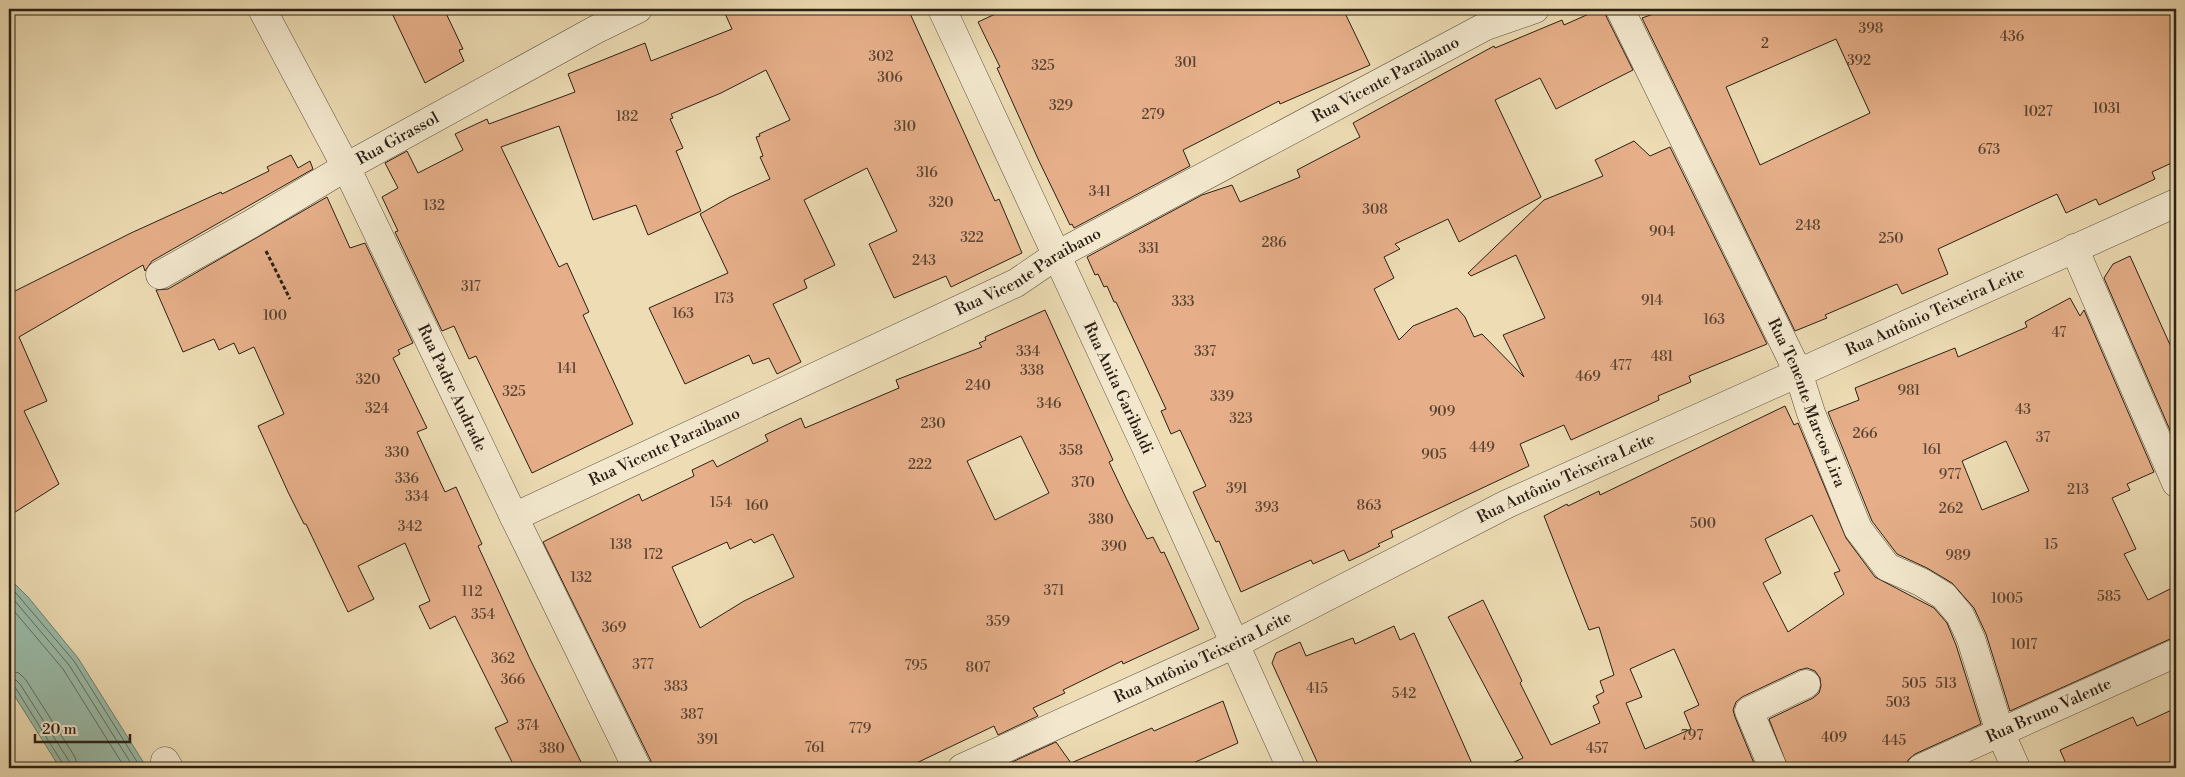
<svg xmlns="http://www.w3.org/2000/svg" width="2185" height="777" font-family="'Libre Bodoni',serif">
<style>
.water{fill:#9abcaa;stroke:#6e7e6f}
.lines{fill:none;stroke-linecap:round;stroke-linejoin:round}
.shore{stroke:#626e60;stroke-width:1}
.building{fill:#e6af89;stroke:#2b2016;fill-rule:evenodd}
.minor-casing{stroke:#5c4f3e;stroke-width:29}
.path{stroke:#2b2016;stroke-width:3;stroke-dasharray:4 2.5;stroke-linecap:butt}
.minor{stroke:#f3e8ce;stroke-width:28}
.labels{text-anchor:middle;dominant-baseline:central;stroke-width:5;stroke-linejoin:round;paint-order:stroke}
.number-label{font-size:14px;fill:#5a4433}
.street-label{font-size:16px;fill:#2b2016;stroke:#f3e8ce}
</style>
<rect width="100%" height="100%" fill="#eddcb4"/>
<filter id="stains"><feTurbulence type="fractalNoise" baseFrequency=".004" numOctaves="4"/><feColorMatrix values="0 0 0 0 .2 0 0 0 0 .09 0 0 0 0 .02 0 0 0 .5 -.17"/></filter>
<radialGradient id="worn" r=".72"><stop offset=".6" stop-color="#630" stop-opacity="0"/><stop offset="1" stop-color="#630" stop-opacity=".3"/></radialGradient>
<!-- water -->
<path class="water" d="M 9,578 L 28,597 L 78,658 L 147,768 L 60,768 L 9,687 Z"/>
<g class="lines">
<!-- shore -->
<g class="shore">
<path d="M 9,585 L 74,661 L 141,768"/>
<path d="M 9,594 L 69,665 L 134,768"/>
<path d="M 9,605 L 63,669 L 125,768"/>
<path d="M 9,671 L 19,673 L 26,680 L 75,757 L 78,768"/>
<path d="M 9,679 L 16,680 L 20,684 L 69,761 L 70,768"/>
<path d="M 9,685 L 15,687 L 63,764 L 64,768"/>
</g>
</g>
<!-- building -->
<g class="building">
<path d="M 390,9 L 444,9 L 463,49 L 459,50 L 464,61 L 425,83 Z"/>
<path d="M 723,9 L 908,9 L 995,201 L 999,199 L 1022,253 L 951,287 L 946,276 L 894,298 L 869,244 L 897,231 L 867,168 L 804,200 L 835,265 L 804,280 L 807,288 L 773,304 L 801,362 L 777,374 L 769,358 L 753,364 L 749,355 L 685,384 L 649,308 L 728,273 L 700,214 L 730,197 L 770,179 L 760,157 L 763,156 L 756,137 L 760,136 L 759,134 L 790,120 L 766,70 L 721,93 L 671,114 L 673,118 L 670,119 L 683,148 L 676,151 L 701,211 L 648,235 L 636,205 L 593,220 L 559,126 L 501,147 L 559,267 L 567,263 L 589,312 L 583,315 L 633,424 L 532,473 L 476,356 L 469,359 L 454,326 L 442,331 L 395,232 L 398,231 L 382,197 L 398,188 L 385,163 L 407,151 L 418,173 L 463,150 L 455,134 L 487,119 L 489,124 L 575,92 L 568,74 L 645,43 L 651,61 L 732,29 Z"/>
<path d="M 1006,9 L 1343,9 L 1370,65 L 1280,104 L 1279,101 L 1183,150 L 1190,166 L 1074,228 L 1072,224 L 1070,225 L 1039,161 L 997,68 L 1000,67 L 978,22 Z"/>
<path d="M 1600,9 L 1604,9 L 1606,16 L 1633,70 L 1556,109 L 1540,78 L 1495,100 L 1541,197 L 1459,242 L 1448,219 L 1395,244 L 1400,249 L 1384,257 L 1394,278 L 1374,289 L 1399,340 L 1413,326 L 1457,308 L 1465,317 L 1474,337 L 1482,334 L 1524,377 L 1503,335 L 1545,318 L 1516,255 L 1471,276 L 1468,273 L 1544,200 L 1603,176 L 1595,160 L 1634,141 L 1650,156 L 1670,147 L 1767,344 L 1689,376 L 1691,382 L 1658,396 L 1659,400 L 1571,440 L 1564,425 L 1520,444 L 1529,466 L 1391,531 L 1393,537 L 1378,544 L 1380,546 L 1364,554 L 1349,561 L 1344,550 L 1313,564 L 1311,560 L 1241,592 L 1219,541 L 1216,542 L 1193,492 L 1206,486 L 1180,430 L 1171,434 L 1161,411 L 1166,409 L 1116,302 L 1114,302 L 1107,286 L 1104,287 L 1098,274 L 1095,275 L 1087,257 L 1202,195 L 1232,185 L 1240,202 L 1300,177 L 1297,170 L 1360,137 L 1353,123 L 1494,46 L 1495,48 L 1562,20 L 1564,25 Z"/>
<path d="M 1667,9 L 2176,9 L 2176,161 L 2152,172 L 2155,179 L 2099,205 L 2096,199 L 2066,213 L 2057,194 L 1938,249 L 1948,274 L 1902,294 L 1897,284 L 1825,315 L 1827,318 L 1795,331 L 1642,18 ZM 1836,39 L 1870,113 L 1760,165 L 1726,87 Z"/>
<path d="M 291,155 L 298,168 L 310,161 L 313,169 L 152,261 L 145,271 L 143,265 L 19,337 L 47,401 L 24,411 L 59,484 L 9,516 L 9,294 L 131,233 L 221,192 L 222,194 L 269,171 L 267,167 Z"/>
<path d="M 327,197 L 350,248 L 365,243 L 413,343 L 398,350 L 400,354 L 393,358 L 427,428 L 417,432 L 445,492 L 456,487 L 482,544 L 478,546 L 530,659 L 584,768 L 515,768 L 495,728 L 508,722 L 455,616 L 430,629 L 419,606 L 430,601 L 405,543 L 358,566 L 374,599 L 348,612 L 306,524 L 304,524 L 288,492 L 258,426 L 284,414 L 254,347 L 239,354 L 234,343 L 219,350 L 214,339 L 183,352 L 156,290 L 168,289 Z"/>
<path d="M 2130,256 L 2176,358 L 2176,444 L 2104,278 L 2113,264 Z"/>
<path d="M 2070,298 L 2080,316 L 2084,310 L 2154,472 L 2127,484 L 2130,490 L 2112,498 L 2136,549 L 2124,554 L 2148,600 L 2176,586 L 2176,638 L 2170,639 L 2010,711 L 1986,634 L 1974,608 L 1952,583 L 1927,568 L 1897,554 L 1872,521 L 1828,412 L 1859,400 L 1855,388 L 1955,348 L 1958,357 L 2027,327 L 2025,322 ZM 2006,441 L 2029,491 L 1982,510 L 1962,461 Z"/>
<path d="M 1045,310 L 1113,460 L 1109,462 L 1127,500 L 1147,539 L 1153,537 L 1161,553 L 1164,552 L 1199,629 L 1123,664 L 1122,661 L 1063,690 L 1065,693 L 1033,708 L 1038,716 L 998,735 L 994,726 L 906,768 L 652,768 L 651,761 L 543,542 L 639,494 L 642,501 L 694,476 L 692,470 L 713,460 L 717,467 L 768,441 L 765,435 L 801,418 L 805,428 L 899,388 L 896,380 L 982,347 L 979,343 L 986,340 L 985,337 ZM 1021,436 L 1049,493 L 995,520 L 967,461 ZM 773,534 L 794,577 L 744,601 L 700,628 L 672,567 L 727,542 L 730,549 L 751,539 L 754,543 Z"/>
<path d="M 1785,406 L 1794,425 L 1798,423 L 1846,538 L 1875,577 L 1934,608 L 1947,623 L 1956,645 L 1981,724 L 1915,754 L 1909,759 L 1906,764 L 1898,768 L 1788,768 L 1769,719 L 1813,698 L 1819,693 L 1821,686 L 1820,678 L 1815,671 L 1807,668 L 1799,670 L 1742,697 L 1736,702 L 1733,710 L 1735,717 L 1756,768 L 1501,768 L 1523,758 L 1448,617 L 1483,600 L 1522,681 L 1520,683 L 1551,745 L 1600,723 L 1593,706 L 1599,703 L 1596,696 L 1604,692 L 1600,681 L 1614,675 L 1599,627 L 1589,630 L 1544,516 L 1567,504 L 1568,506 L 1599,491 L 1600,495 ZM 1812,515 L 1840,571 L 1834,573 L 1844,594 L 1788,632 L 1763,583 L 1781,573 L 1765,539 ZM 1674,649 L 1699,705 L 1684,712 L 1691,729 L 1645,749 L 1626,703 L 1642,697 L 1630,669 Z"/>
<path d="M 1394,626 L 1400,640 L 1414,633 L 1474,768 L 1320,768 L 1272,663 L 1276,653 L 1300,642 L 1306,656 L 1353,638 L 1355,644 Z"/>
<path d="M 1223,701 L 1238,743 L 1182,768 L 1012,768 L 1010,763 L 1056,742 L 1071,763 L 1152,728 L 1154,731 Z"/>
<path d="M 2176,708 L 2176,768 L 2068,768 L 2060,750 L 2133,717 L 2137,726 Z"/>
</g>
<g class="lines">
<defs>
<g id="minor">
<path id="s1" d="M 262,9 L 346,167 L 514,517 L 637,768"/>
<path id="s2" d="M 942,9 L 1143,441 L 1291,768"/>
<path id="s3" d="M 1620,9 L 1798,372 L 1811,413 L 1858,529 L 1887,567 L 1921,582 L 1944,596 L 1960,615 L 1971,639 L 2000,732 L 2016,768"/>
<path d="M 2074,248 L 2176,483"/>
<path id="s4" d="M 160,275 L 251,224 L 346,167 L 595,30 L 638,9"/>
<path id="s5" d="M 514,517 L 1016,283 L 1057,255 L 1486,26 L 1535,9"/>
<path d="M 165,761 L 169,768"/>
<path id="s6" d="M 962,768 L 1235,644 L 1507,504 L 2176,203"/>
<path d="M 1773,768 L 1749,711 L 1806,684"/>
<path id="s7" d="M 1921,768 L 2176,653"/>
</g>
</defs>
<!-- minor casing -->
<use href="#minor" class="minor-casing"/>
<!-- path -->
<path class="path" d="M 266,251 L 290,299"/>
<!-- minor -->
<use href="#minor" class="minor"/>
</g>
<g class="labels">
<!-- number labels -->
<g class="number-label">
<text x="1871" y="29">398</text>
<text x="2012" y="37">436</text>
<text x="1765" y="44">2</text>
<text x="881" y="57">302</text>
<text x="1859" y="61">392</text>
<text x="1186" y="63">301</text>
<text x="1043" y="66">325</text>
<text x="890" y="78">306</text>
<text x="1061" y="106">329</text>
<text x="2107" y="109">1031</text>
<text x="2038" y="112">1027</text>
<text x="1153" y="115">279</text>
<text x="627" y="117">182</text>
<text x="905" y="127">310</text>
<text x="1989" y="150">673</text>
<text x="927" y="173">316</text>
<text x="1100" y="192">341</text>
<text x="941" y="203">320</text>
<text x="434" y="206">132</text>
<text x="1375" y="210">308</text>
<text x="1808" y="226">248</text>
<text x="1662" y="232">904</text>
<text x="972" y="238">322</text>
<text x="1891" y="239">250</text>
<text x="1274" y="243">286</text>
<text x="1149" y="249">331</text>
<text x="924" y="261">243</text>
<text x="471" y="287">317</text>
<text x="724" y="299">173</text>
<text x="1652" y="301">914</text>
<text x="1183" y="302">333</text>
<text x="683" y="314">163</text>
<text x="275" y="316">100</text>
<text x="1714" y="320">163</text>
<text x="2059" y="333">47</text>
<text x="1028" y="352">334</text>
<text x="1205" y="352">337</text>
<text x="1662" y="357">481</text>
<text x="1621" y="366">477</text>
<text x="567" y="369">141</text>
<text x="1032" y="371">338</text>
<text x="1588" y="377">469</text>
<text x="368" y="380">320</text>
<text x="978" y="386">240</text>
<text x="1909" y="391">981</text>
<text x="514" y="392">325</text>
<text x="1222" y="397">339</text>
<text x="1049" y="404">346</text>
<text x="377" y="409">324</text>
<text x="2023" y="410">43</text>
<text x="1442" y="412">909</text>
<text x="1241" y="419">323</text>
<text x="933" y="424">230</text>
<text x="1865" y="434">266</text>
<text x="2043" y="438">37</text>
<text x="1482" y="448">449</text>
<text x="1932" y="450">161</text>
<text x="1071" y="451">358</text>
<text x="397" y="453">330</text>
<text x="1434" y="455">905</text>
<text x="920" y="465">222</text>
<text x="1950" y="475">977</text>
<text x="407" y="479">336</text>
<text x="1083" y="483">370</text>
<text x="1237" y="489">391</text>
<text x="2078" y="490">213</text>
<text x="417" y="497">334</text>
<text x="721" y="503">154</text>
<text x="757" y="506">160</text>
<text x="1369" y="506">863</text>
<text x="1267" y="508">393</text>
<text x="1951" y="509">262</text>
<text x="1101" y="520">380</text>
<text x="1703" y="524">500</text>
<text x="410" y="527">342</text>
<text x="621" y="545">138</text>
<text x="2051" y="545">15</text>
<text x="1114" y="547">390</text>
<text x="653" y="555">172</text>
<text x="1958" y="556">989</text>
<text x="581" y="578">132</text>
<text x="1054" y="591">371</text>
<text x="472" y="592">112</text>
<text x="2109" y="597">585</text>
<text x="2007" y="599">1005</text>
<text x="483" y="615">354</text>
<text x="998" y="622">359</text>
<text x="614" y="628">369</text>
<text x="2024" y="645">1017</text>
<text x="503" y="659">362</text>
<text x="643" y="665">377</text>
<text x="916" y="666">795</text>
<text x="978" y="668">807</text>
<text x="513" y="680">366</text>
<text x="1914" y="684">505</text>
<text x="1946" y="684">513</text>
<text x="676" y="687">383</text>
<text x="1317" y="689">415</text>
<text x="1404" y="694">542</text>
<text x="1898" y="703">503</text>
<text x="692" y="715">387</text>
<text x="528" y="726">374</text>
<text x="860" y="729">779</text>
<text x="1692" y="736">797</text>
<text x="1834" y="738">409</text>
<text x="708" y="740">391</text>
<text x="1894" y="741">445</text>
<text x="815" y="748">761</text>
<text x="552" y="749">380</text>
<text x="1597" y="749">457</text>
</g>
<!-- street labels -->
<g class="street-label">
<text stroke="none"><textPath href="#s5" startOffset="976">Rua Vicente Paraibano</textPath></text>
<text stroke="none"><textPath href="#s4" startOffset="274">Rua Girassol</textPath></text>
<text stroke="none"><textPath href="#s5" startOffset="570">Rua Vicente Paraibano</textPath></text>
<text stroke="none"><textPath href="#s6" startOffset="1075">Rua Antônio Teixeira Leite</textPath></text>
<text stroke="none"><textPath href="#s1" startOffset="424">Rua Padre Andrade</textPath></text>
<text stroke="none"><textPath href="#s2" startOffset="418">Rua Anita Garibaldi</textPath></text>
<text stroke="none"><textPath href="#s3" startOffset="436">Rua Tenente Marcos Lira</textPath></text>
<text stroke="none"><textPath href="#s5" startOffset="166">Rua Vicente Paraibano</textPath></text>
<text stroke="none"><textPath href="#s6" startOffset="670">Rua Antônio Teixeira Leite</textPath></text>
<text stroke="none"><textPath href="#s6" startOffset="265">Rua Antônio Teixeira Leite</textPath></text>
<text stroke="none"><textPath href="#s7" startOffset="140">Rua Bruno Valente</textPath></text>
</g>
</g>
<!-- margin -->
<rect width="2185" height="777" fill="none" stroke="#eddcb4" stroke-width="30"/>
<rect x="10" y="10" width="2165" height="757" fill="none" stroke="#2b2016" stroke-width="2.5"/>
<rect x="15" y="15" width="2155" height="747" fill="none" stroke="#2b2016"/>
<!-- scale -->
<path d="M35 734v8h95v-8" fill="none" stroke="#2b2016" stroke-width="2.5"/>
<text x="42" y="734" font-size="15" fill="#2b2016" stroke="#f3e8ce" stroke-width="4" paint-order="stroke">20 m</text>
<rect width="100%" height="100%" filter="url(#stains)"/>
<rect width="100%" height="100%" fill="url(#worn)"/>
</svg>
